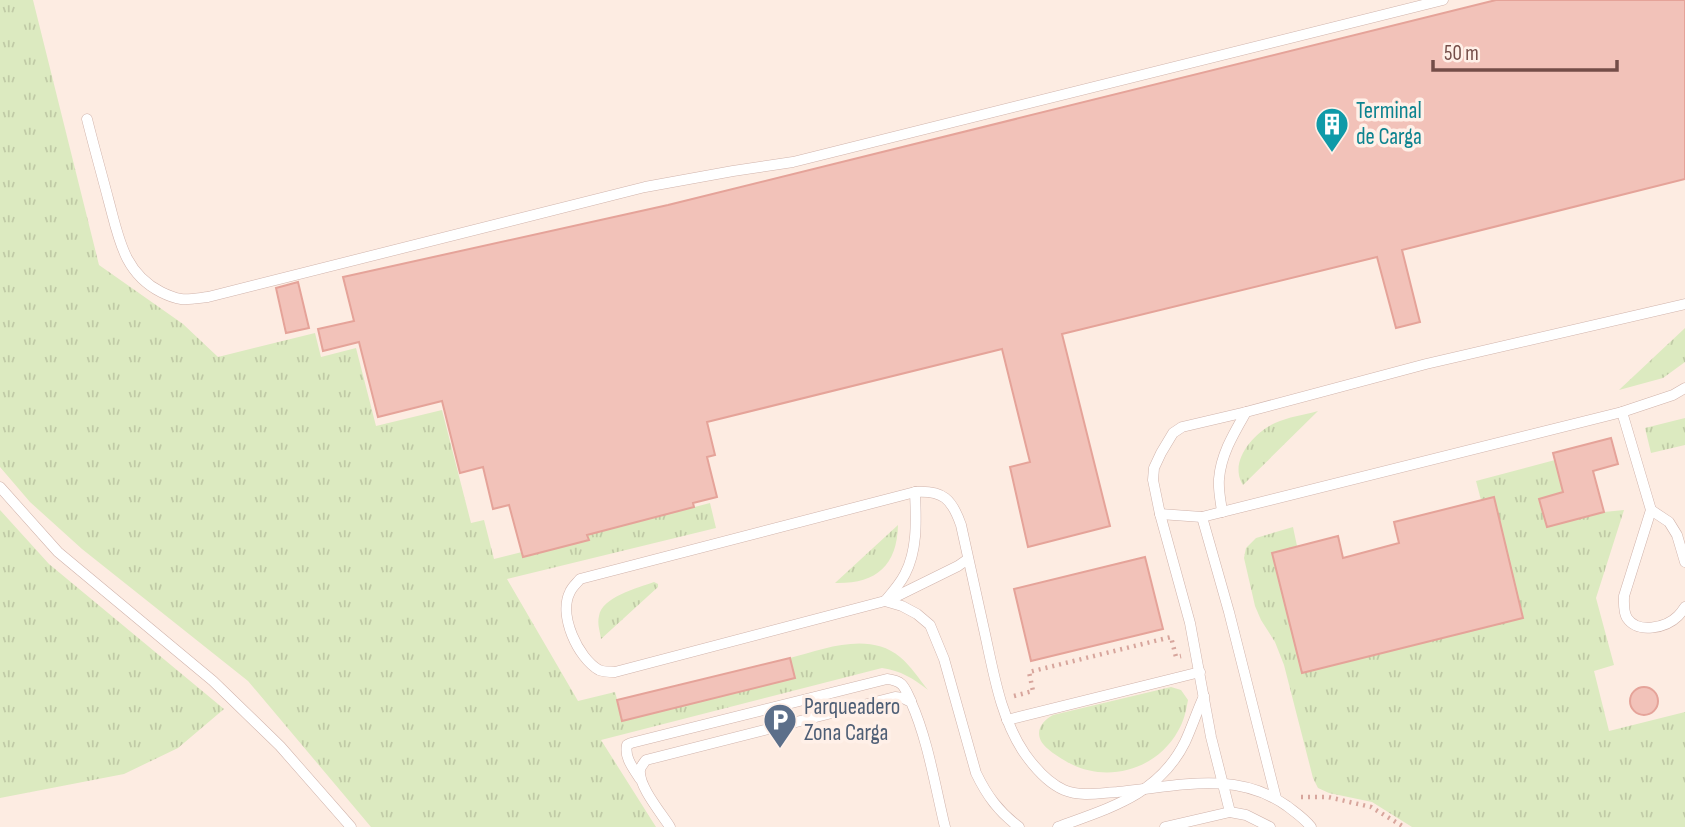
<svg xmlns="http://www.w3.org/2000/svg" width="1685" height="827" font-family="'Sofia Sans Condensed',sans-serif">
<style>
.grass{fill:url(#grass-tufts)}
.building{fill:#f2c2b9;stroke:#e5a399;stroke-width:2}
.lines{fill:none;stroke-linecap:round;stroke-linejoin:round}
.lane-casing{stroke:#d0b3ab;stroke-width:11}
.path{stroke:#d7a59c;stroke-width:4.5;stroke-dasharray:2 5;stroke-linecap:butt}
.lane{stroke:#fff;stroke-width:10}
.labels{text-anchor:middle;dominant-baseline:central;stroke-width:7;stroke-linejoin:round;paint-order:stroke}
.culture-label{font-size:23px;fill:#0d838f;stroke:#fff0e8;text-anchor:start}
.service-label{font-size:23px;fill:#4e5e75;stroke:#fff0e8;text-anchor:start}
</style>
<defs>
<pattern id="grass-tufts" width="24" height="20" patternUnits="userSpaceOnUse" patternTransform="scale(1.75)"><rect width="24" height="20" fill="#dceac0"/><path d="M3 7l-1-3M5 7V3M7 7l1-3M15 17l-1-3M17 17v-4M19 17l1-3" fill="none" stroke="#c0caa6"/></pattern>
</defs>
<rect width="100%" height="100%" fill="#fdece2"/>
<!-- grass -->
<g class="grass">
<path d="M 0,0 L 33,0 L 99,265 L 183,324 L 218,357 L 315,333 L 321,357 L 356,348 L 376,426 L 442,410 L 471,523 L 484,520 L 494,559 L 522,552 L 524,557 L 588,540 L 587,535 L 710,503 L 716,528 L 507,579 L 578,701 L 615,692 L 623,721 L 794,678 L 790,658 C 824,649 869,631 900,657 C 911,666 919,679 928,690 C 913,678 901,671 882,668 L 601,740 L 656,827 L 371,827 L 248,681 L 82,549 L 30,502 L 0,467 Z"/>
<path d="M 1685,328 L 1685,362 L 1663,378 L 1619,390 Z"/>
<path d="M 1318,411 L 1243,485 C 1242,484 1239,477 1239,475 C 1235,454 1257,431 1275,423 C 1288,417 1304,415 1318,411 Z"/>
<path d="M 1685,418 L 1685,445 L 1651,453 L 1645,428 Z"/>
<path d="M 1555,460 L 1563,492 L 1539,499 L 1547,527 L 1604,512 L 1624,510 L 1596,598 L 1614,665 L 1594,671 L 1609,731 L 1685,712 L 1685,827 L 1412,827 L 1372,802 L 1329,793 L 1318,788 L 1313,778 L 1284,665 L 1275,642 L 1261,620 L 1255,606 L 1244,558 L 1246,548 L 1256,538 L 1293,527 L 1297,546 L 1272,553 L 1302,673 L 1523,618 L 1494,497 L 1481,500 L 1476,481 Z"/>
<path d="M 0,510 L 49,564 L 224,709 L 178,748 L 124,774 L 0,798 Z"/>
<path d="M 898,525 C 897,567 875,584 835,583 Z"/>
<path d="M 654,582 L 658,584 L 658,587 L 601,639 C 600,631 597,624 599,616 C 602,597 637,588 654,582 Z"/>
<path d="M 1171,687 L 1181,690 L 1188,700 C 1186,711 1184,721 1178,731 C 1157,769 1109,783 1071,764 C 1063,760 1045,749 1041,741 C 1035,729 1044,720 1053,715 Z"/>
</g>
<!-- building -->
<g class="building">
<path d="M 1496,0 L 1685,0 L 1685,179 L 1402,250 L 1420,322 L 1396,328 L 1377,257 L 1062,334 L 1110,526 L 1028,547 L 1010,467 L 1030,462 L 1002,349 L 707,422 L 715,455 L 707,457 L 717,497 L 693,503 L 694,507 L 587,535 L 589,540 L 523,557 L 509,505 L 493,509 L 483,467 L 460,473 L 442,401 L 378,417 L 359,342 L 323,351 L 318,329 L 354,321 L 343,277 L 668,205 Z"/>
<path d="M 298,282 L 309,328 L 286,333 L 276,288 Z"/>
<path d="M 1611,438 L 1618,464 L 1593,471 L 1604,512 L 1547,527 L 1539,499 L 1563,492 L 1553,453 Z"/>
<path d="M 1494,497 L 1523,618 L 1302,673 L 1272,553 L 1338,536 L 1343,558 L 1399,543 L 1394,522 Z"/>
<path d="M 1145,557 L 1163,629 L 1031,661 L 1014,589 Z"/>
<path d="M 790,658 L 795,678 L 622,721 L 617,700 Z"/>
<circle cx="1644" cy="701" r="14"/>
</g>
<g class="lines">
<defs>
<g id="lane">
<path d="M 87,119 C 94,147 102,175 109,202 C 119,239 124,273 161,292 C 167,295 174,298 181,299 C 189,300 199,298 208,297 L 645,187 L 733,171 L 793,162 L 1443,0"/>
<path d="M 1622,412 L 1651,510 L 1624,596 C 1624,603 1623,611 1627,618 C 1638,634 1666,628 1678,616 C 1681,613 1683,610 1685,607"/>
<path d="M 0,487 L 58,552 L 213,681 L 280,746 L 351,827"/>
<path d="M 1651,510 L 1669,522 L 1677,535 L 1685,562"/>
<path d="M 1222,512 C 1221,502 1218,490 1219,479 C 1221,454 1234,433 1246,412"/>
<path d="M 1160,514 L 1202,517 L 1622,412 L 1673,395 L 1685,388"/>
<path d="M 1202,517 L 1229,612 L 1276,798"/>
<path d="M 889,600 L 958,566 L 968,559"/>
<path d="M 885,601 C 892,593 900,584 905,574 C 918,549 916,519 915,492"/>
<path d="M 1007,720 L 1200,672"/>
<path d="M 640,779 C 634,769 624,758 627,745 L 631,743 L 887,679 C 904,681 904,687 911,701"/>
<path d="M 1230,812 L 1211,737 L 1190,623 L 1160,514 L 1153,480 L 1154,468 L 1161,453 L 1173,433 L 1182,427 L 1246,412 L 1426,364 L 1685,304"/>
<path d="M 670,827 C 662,814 638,786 640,770 C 641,766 643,764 646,760 L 895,697 L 903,698 L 911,702 C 928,740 935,786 945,827"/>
<path d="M 1019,827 C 999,812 987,796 976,773 L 944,659 L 930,625 L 917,614 L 902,606 L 885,601 L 615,672 C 610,672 604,672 599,670 C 578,658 558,615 570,592 C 572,587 577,583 580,579 L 915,492 C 943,490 952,499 961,525 C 969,561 977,598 985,634 C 994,675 1001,719 1025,754 C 1035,768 1048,783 1064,790 C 1081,797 1100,793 1117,792 C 1175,787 1235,769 1287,806 C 1296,813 1304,818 1311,827"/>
<path d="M 1058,827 C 1109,808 1159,795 1185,742 C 1192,727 1197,711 1204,696"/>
<path d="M 1165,827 L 1230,812 L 1246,815 L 1270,827"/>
</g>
</defs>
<!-- lane casing -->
<use href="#lane" class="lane-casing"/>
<!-- path -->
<g class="path">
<path d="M 1014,696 L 1033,691 L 1029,672 L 1171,637 L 1176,657 L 1181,656"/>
<path d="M 1301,797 L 1328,797 L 1371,807 L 1404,827"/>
</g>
<!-- lane -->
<use href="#lane" class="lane"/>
</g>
<!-- icons -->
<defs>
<symbol id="building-pin" viewBox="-11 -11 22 30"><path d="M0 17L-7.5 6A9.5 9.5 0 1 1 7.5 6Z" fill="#0f9aa8" stroke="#fff0e8"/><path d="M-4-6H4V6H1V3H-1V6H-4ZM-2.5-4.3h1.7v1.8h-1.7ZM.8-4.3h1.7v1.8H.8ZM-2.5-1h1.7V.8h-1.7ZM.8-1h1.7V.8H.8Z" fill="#fff"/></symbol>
<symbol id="parking-pin" viewBox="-11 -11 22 30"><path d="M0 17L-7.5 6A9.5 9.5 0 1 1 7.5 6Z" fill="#5c6f8a" stroke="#fff0e8"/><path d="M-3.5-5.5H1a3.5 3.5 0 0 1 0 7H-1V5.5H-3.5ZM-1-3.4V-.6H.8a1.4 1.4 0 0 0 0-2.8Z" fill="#fff"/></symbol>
</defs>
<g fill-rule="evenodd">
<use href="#building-pin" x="1313" y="105" width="38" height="52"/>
<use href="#parking-pin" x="761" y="701" width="38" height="52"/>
</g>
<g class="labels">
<!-- culture labels -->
<g class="culture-label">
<text x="1356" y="111">Terminal<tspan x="1356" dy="26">de Carga</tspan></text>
</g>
<!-- service labels -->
<g class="service-label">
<text x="804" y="707">Parqueadero<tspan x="804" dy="26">Zona Carga</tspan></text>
</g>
</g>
<!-- scale -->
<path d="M1433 60v10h184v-10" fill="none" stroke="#744d48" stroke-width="3.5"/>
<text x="1444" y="60" font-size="21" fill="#744d48" stroke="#fff0e8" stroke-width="5" paint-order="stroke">50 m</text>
</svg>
